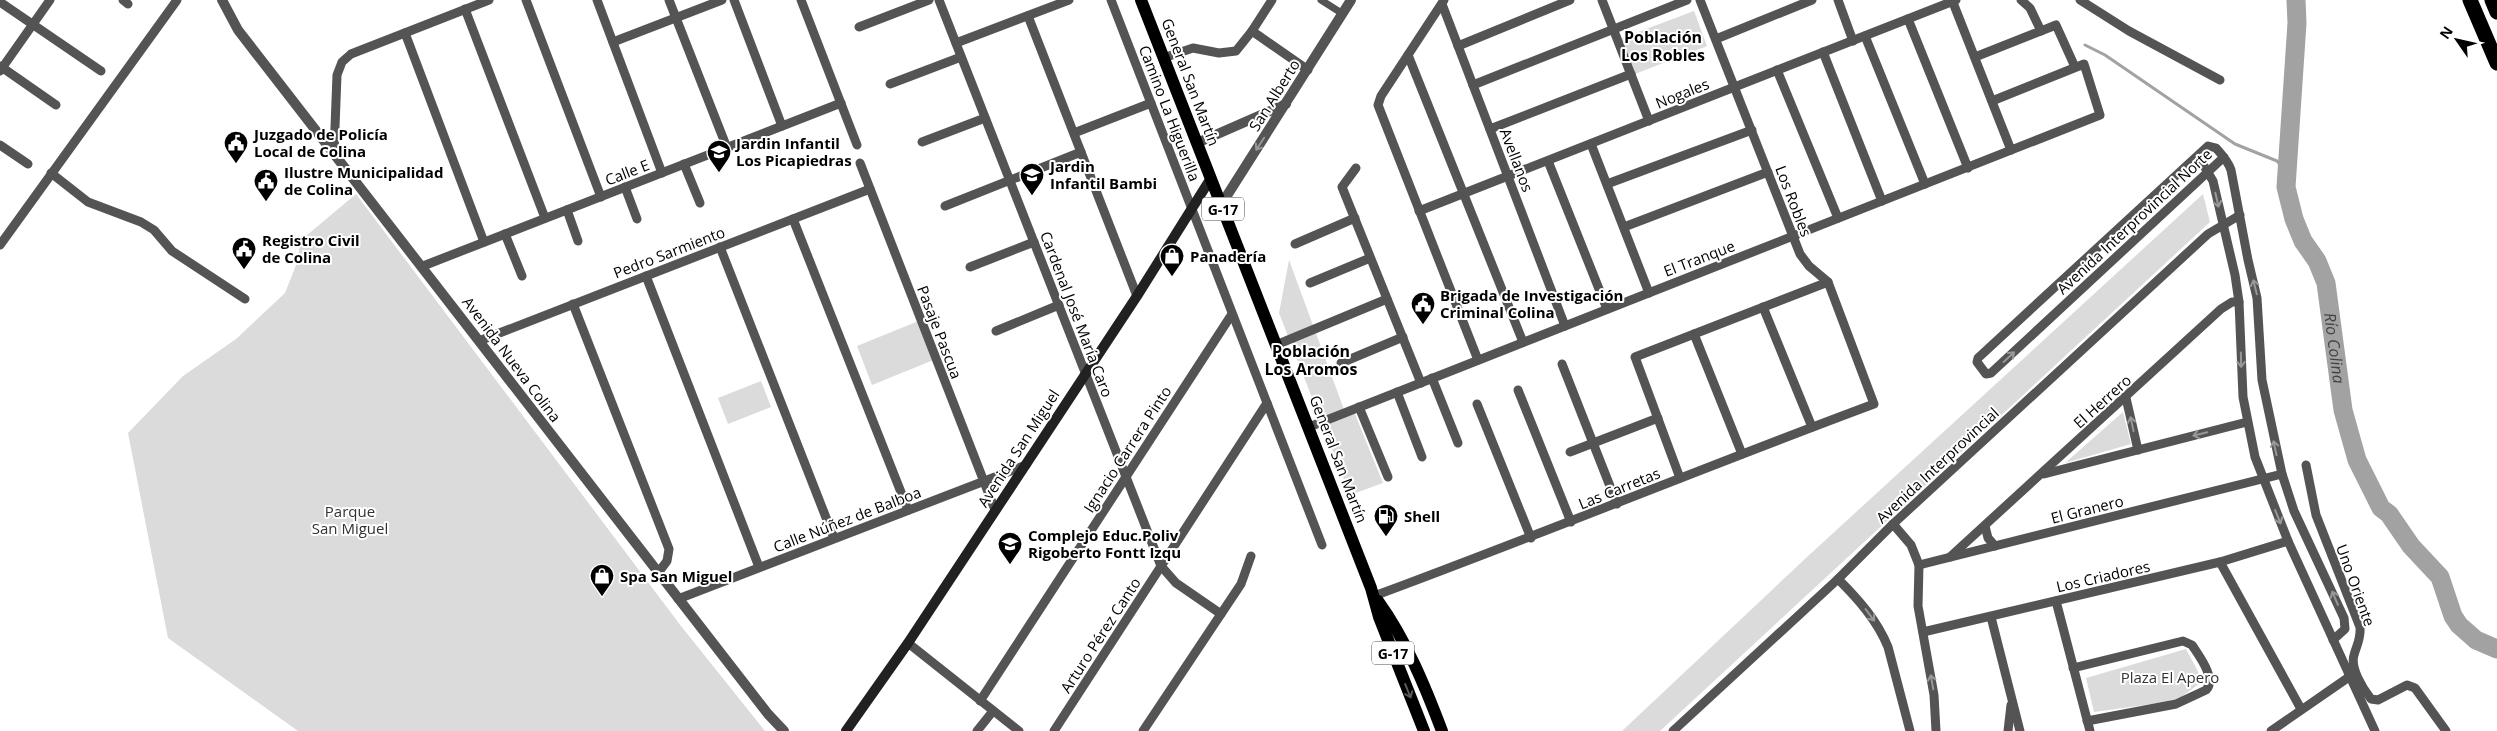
<svg xmlns="http://www.w3.org/2000/svg" width="2497" height="731" font-family="'Open Sans',sans-serif">
<style>
.green{fill:#dbdbdb}
.lines{fill:none;stroke-linecap:round;stroke-linejoin:round}
.stream{stroke:#a2a2a2;stroke-width:3}
.river{stroke:#a2a2a2;stroke-width:19}
.pedestrian{stroke:#545454;stroke-width:7}
.minor{stroke:#545454;stroke-width:9}
.tertiary{stroke:#545454;stroke-width:10}
.secondary{stroke:#212121;stroke-width:10}
.primary{stroke:#000;stroke-width:12}
.motorway{stroke:#000;stroke-width:15}
.oneway{stroke:#989898}
.oneway2{stroke:#595959}
.labels{text-anchor:middle;dominant-baseline:central;stroke-width:4;stroke-linejoin:round;paint-order:stroke}
.shield{fill:#fff;stroke:#4c4c4c;stroke-width:1}
.shield-label{font-size:14px;font-weight:bold;fill:#000}
.street-label{font-size:15px;fill:#000;stroke:#fff}
.poi-label{font-size:15px;font-weight:bold;fill:#000;stroke:#fff;text-anchor:start}
.park-label{font-size:15px;fill:#323232;stroke:#fff}
.neighbourhood-label{font-size:16px;font-weight:bold;fill:#000;stroke:#fff}
.water-label{font-size:16px;font-style:italic;fill:#434343;stroke:#fff}
</style>
<rect width="100%" height="100%" fill="#fff"/>
<!-- green -->
<g class="green">
<path d="M 1694,11 L 1707,46 L 1635,74 L 1622,38 Z"/>
<path d="M 356,194 L 681,626 L 765,731 L 298,731 L 168,638 L 128,433 L 183,376 L 236,339 L 285,293 L 298,260 L 300,241 Z"/>
<path d="M 2203,194 L 2210,222 L 1660,731 L 1622,731 L 1807,557 Z"/>
<path d="M 1289,260 L 1346,415 L 1355,414 L 1383,483 L 1350,495 L 1279,313 Z"/>
<path d="M 921,320 L 936,359 L 872,385 L 857,346 Z"/>
<path d="M 761,381 L 771,407 L 728,424 L 718,398 Z"/>
<path d="M 2123,412 L 2131,444 L 2065,463 Z"/>
<path d="M 2186,649 L 2203,681 L 2180,698 L 2152,704 L 2094,712 L 2086,678 Z"/>
</g>
<g class="lines">
<!-- stream -->
<path class="stream" d="M 2085,45 L 2105,55 L 2235,144 L 2277,161 L 2286,172"/>
<!-- river -->
<path class="river" id="s1" d="M 2296,0 L 2297,23 L 2286,187 L 2294,219 L 2303,241 L 2317,261 L 2326,283 L 2343,410 L 2357,460 L 2381,508 L 2389,514 L 2411,546 L 2440,577 L 2453,616 L 2459,625 L 2476,640 L 2497,649"/>
<!-- pedestrian -->
<path class="pedestrian" d="M 1321,0 L 1343,14"/>
<!-- minor -->
<g class="minor">
<path d="M 123,0 L 128,4"/>
<path d="M 526,0 L 601,197"/>
<path d="M 597,0 L 662,173"/>
<path d="M 669,0 L 727,148"/>
<path d="M 734,0 L 782,126"/>
<path d="M 801,0 L 857,145"/>
<path d="M 939,0 L 1161,566 L 1176,583 L 1221,614"/>
<path d="M 1111,0 L 1322,545"/>
<path d="M 1272,0 L 1252,31 L 1308,70"/>
<path d="M 1444,0 L 1381,96 L 1378,105 L 1478,360"/>
<path d="M 1602,0 L 1649,121"/>
<path d="M 1838,0 L 1853,41"/>
<path d="M 1952,0 L 2011,150"/>
<path d="M 2021,0 L 2030,8 L 2041,31"/>
<path d="M 2080,0 L 2129,31 L 2220,80"/>
<path d="M 0,2 L 101,71"/>
<path d="M 1442,4 L 1565,326"/>
<path d="M 465,9 L 545,218"/>
<path d="M 1028,16 L 1137,296"/>
<path d="M 1908,19 L 1968,168"/>
<path d="M 859,27 L 929,0"/>
<path d="M 405,33 L 484,242"/>
<path d="M 1865,36 L 1925,184"/>
<path d="M 1716,39 L 1812,0"/>
<path d="M 613,42 L 722,0"/>
<path d="M 956,43 L 1069,0"/>
<path d="M 1458,46 L 1570,0"/>
<path d="M 1823,52 L 1882,201"/>
<path d="M 1408,55 L 1523,342"/>
<path d="M 1975,57 L 2056,25 L 2075,67"/>
<path d="M 1163,58 L 1193,48 L 1219,53 L 1236,51 L 1252,31"/>
<path d="M 0,66 L 56,105"/>
<path d="M 1777,70 L 1838,218"/>
<path d="M 0,71 L 50,0"/>
<path d="M 890,84 L 961,57"/>
<path d="M 1473,85 L 1687,0"/>
<path d="M 1490,129 L 1631,74"/>
<path d="M 1074,133 L 1151,103"/>
<path d="M 922,142 L 985,118"/>
<path d="M 1591,144 L 1649,293"/>
<path d="M 0,145 L 28,164"/>
<path d="M 334,153 L 337,75 L 342,62 L 351,54 L 489,0"/>
<path d="M 2198,156 L 2213,181 L 2235,275 L 2239,302 L 2243,397 L 2255,457 L 2288,541 L 2375,731"/>
<path d="M 2224,157 L 1991,373 L 1986,374 L 1977,362 L 1978,358 L 2208,146 L 2216,148 C 2222,155 2228,161 2231,170 L 2248,260 L 2257,298 L 2262,380 L 2282,474 L 2294,511 L 2344,618 L 2345,629 L 2333,640"/>
<path d="M 1548,161 L 1607,309"/>
<path d="M 860,163 L 995,510"/>
<path d="M 684,164 L 700,203"/>
<path d="M 1356,168 L 1342,187 L 1421,383"/>
<path d="M 51,173 L 88,202 L 141,222 L 154,230 L 172,251 L 245,299"/>
<path d="M 1607,184 L 1752,130"/>
<path d="M 625,187 L 637,219"/>
<path d="M 945,206 L 1081,152"/>
<path d="M 567,210 L 578,241"/>
<path d="M 1419,211 L 1956,0"/>
<path d="M 793,219 L 908,510"/>
<path d="M 1624,227 L 1768,172"/>
<path d="M 505,234 L 522,276"/>
<path d="M 1295,244 L 1355,218"/>
<path d="M 0,245 L 177,0"/>
<path d="M 720,247 L 834,538"/>
<path d="M 423,266 L 841,103"/>
<path d="M 970,267 L 1034,242"/>
<path d="M 646,276 L 759,567"/>
<path d="M 1310,283 L 1370,258"/>
<path d="M 573,304 L 669,549 L 667,561 L 658,573"/>
<path d="M 1763,307 L 1812,427"/>
<path d="M 996,331 L 1059,305"/>
<path d="M 1694,334 L 1742,454"/>
<path d="M 479,341 L 870,189"/>
<path d="M 1276,345 L 1387,299"/>
<path d="M 1341,363 L 1403,337"/>
<path d="M 1562,364 L 1617,504"/>
<path d="M 1432,378 L 1458,443"/>
<path d="M 1518,390 L 1571,522"/>
<path d="M 1397,392 L 1422,457"/>
<path d="M 2126,398 L 2138,450"/>
<path d="M 1477,404 L 1531,538"/>
<path d="M 1359,407 L 1388,477"/>
<path d="M 1309,427 L 2100,115 L 2084,64 L 1992,101"/>
<path d="M 1570,452 L 1658,418"/>
<path d="M 2306,465 L 2316,515 L 2360,627 C 2361,639 2357,644 2354,655 C 2350,668 2363,689 2371,699 L 2378,700 L 2407,685 L 2415,688 L 2446,731"/>
<path d="M 2044,474 L 2247,422"/>
<path d="M 1680,478 L 1635,357 L 1828,282"/>
<path d="M 1893,524 L 1911,545 L 1919,565 L 1918,606 L 1934,695 L 1936,731"/>
<path d="M 1985,526 L 1988,538 L 1995,546"/>
<path d="M 1950,557 L 2221,309 L 2232,302 L 2239,302"/>
<path d="M 2220,562 L 2301,709"/>
<path d="M 1919,565 L 2282,474"/>
<path d="M 1838,579 C 1858,599 1877,620 1888,647 L 1910,731"/>
<path d="M 1374,596 C 1542,534 1707,466 1874,404 L 1828,282 L 1809,266 L 1800,254 L 1700,0"/>
<path d="M 678,599 L 1026,465"/>
<path d="M 2056,601 L 2090,731"/>
<path d="M 1991,617 L 2020,731"/>
<path d="M 1923,632 L 2220,562 L 2288,541"/>
<path d="M 908,643 L 1019,731"/>
<path d="M 2073,668 L 2183,641 L 2192,645 C 2199,656 2217,679 2206,690 L 2176,704 L 2087,721"/>
<path d="M 980,701 L 1232,314"/>
<path d="M 977,731 L 993,711"/>
<path d="M 1054,731 L 1267,403"/>
<path d="M 1143,731 L 1241,584 L 1251,556"/>
<path d="M 1673,731 L 1838,579 L 1893,524 L 2208,234 L 2240,215"/>
<path d="M 2008,731 L 2011,705"/>
<path d="M 2271,731 L 2349,677"/>
</g>
<!-- tertiary -->
<g class="tertiary">
<path d="M 222,0 L 238,30 C 415,257 590,486 768,714 L 784,731"/>
<path d="M 1197,143 L 1286,104"/>
<path d="M 1221,205 L 1351,0"/>
</g>
<!-- secondary -->
<path class="secondary" d="M 846,731 L 908,643 L 1137,296 L 1211,178"/>
<!-- primary -->
<g class="primary">
<path d="M 1141,0 L 1371,588 L 1379,617 L 1424,731"/>
<path d="M 1378,601 C 1406,640 1425,686 1442,731"/>
</g>
<!-- motorway -->
<g class="motorway">
<path d="M 2470,0 L 2497,63"/>
<path d="M 2492,0 L 2497,12"/>
</g>
</g>
<!-- one-way arrows -->
<defs><path id="oneway-shaft" d="M-6 0H5M1.5-3L5.5 0L1.5 3" fill="none" stroke-width="1.6" stroke-linecap="round" stroke-linejoin="round" transform="scale(1.25)"/></defs>
<g class="oneway">
<use href="#oneway-shaft" transform="translate(1260 144) rotate(123)"/>
<use href="#oneway-shaft" transform="translate(2217 200) rotate(77)"/>
<use href="#oneway-shaft" transform="translate(2255 287) rotate(-104)"/>
<use href="#oneway-shaft" transform="translate(2009 357) rotate(-43)"/>
<use href="#oneway-shaft" transform="translate(2241 360) rotate(89)"/>
<use href="#oneway-shaft" transform="translate(2132 424) rotate(-102)"/>
<use href="#oneway-shaft" transform="translate(2200 434) rotate(166)"/>
<use href="#oneway-shaft" transform="translate(2275 448) rotate(-102)"/>
<use href="#oneway-shaft" transform="translate(2278 517) rotate(68)"/>
<use href="#oneway-shaft" transform="translate(2335 598) rotate(-113)"/>
<use href="#oneway-shaft" transform="translate(1870 615) rotate(53)"/>
<use href="#oneway-shaft" transform="translate(1932 682) rotate(-100)"/>
</g>
<use class="oneway2" href="#oneway-shaft" transform="translate(1408 691) rotate(68)"/>
<!-- icons -->
<defs>
<symbol id="civic-pin" viewBox="-11 -11 22 30"><path d="M0 17L-7.5 6A9.5 9.5 0 1 1 7.5 6Z" fill="#000" stroke="#fff"/><path d="M-.6-6.5H3V-4.5H.6V-3L4-1V1h2V6H-6V1h2V-1L-.6-3ZM-1.2 2.5V6h2.4V2.5Z" fill="#fff"/></symbol>
<symbol id="school-pin" viewBox="-11 -11 22 30"><path d="M0 17L-7.5 6A9.5 9.5 0 1 1 7.5 6Z" fill="#000" stroke="#fff"/><path d="M0-5L7-2L0 1L-7-2ZM-4 1L0 2.5L4 1V4Q0 6-4 4Z" fill="#fff"/></symbol>
<symbol id="shop-pin" viewBox="-11 -11 22 30"><path d="M0 17L-7.5 6A9.5 9.5 0 1 1 7.5 6Z" fill="#000" stroke="#fff"/><path d="M-5-2.5h2.3a2.7 3.5 0 0 1 5.4 0H5L5.5 6h-11ZM-1.5-2.5h3a1.5 2.3 0 0 0-3 0Z" fill="#fff"/></symbol>
<symbol id="fuel-pin" viewBox="-11 -11 22 30"><path d="M0 17L-7.5 6A9.5 9.5 0 1 1 7.5 6Z" fill="#000" stroke="#fff"/><path d="M-5.5-6h7V0h2V4h1.3V-2.5L3-4.5l.8-.8L6-3V5H2.5V1h-1V6h-7ZM-4.2-4.7v3.2H.2V-4.7Z" fill="#fff"/></symbol>
</defs>
<g fill-rule="evenodd">
<use href="#civic-pin" x="222" y="129" width="28" height="38"/>
<use href="#school-pin" x="705" y="138" width="28" height="38"/>
<use href="#school-pin" x="1018" y="161" width="28" height="38"/>
<use href="#civic-pin" x="252" y="167" width="28" height="38"/>
<use href="#civic-pin" x="230" y="235" width="28" height="38"/>
<use href="#shop-pin" x="1158" y="242" width="28" height="38"/>
<use href="#civic-pin" x="1409" y="290" width="28" height="38"/>
<use href="#fuel-pin" x="1372" y="502" width="28" height="38"/>
<use href="#school-pin" x="996" y="530" width="28" height="38"/>
<use href="#shop-pin" x="588" y="562" width="28" height="38"/>
</g>
<g class="labels">
<!-- shield labels -->
<g class="shield">
<rect x="1202" y="197.5" width="42" height="23" rx="4"/>
<rect x="1372" y="641.5" width="42" height="23" rx="4"/>
</g>
<g class="shield-label">
<text x="1223" y="209">G-17</text>
<text x="1393" y="653">G-17</text>
</g>
<!-- street labels -->
<g class="street-label">
<text transform="translate(1191 82) rotate(69)">General San Martín</text>
<text transform="translate(1682 93) rotate(-22)">Nogales</text>
<text transform="translate(1274 95) rotate(-58)">San Alberto</text>
<text transform="translate(1170 113) rotate(69)">Camino La Higuerilla</text>
<text transform="translate(1517 160) rotate(69)">Avellanos</text>
<text transform="translate(627 172) rotate(-21)">Calle E</text>
<text transform="translate(1794 201) rotate(69)">Los Robles</text>
<text transform="translate(2134 221) rotate(-43)">Avenida Interprovincial Norte</text>
<text transform="translate(669 252) rotate(-21)">Pedro Sarmiento</text>
<text transform="translate(1699 258) rotate(-21)">El Tranque</text>
<text transform="translate(1077 314) rotate(69)">Cardenal José María Caro</text>
<text transform="translate(940 332) rotate(69)">Pasaje Pascua</text>
<text transform="translate(512 359) rotate(53)">Avenida Nueva Colina</text>
<text transform="translate(2102 401) rotate(-42)">El Herrero</text>
<text transform="translate(1018 448) rotate(-57)">Avenida San Miguel</text>
<text transform="translate(1127 449) rotate(-57)">Ignacio Carrera Pinto</text>
<text transform="translate(1339 459) rotate(69)">General San Martín</text>
<text transform="translate(1937 465) rotate(-43)">Avenida Interprovincial</text>
<text transform="translate(1619 488) rotate(-22)">Las Carretas</text>
<text transform="translate(2087 509) rotate(-14)">El Granero</text>
<text transform="translate(847 519) rotate(-21)">Calle Núñez de Balboa</text>
<text transform="translate(2103 576) rotate(-13)">Los Criadores</text>
<text transform="translate(2356 585) rotate(70)">Uno Oriente</text>
<text transform="translate(1100 635) rotate(-57)">Arturo Pérez Canto</text>
</g>
<!-- poi labels -->
<g class="poi-label">
<text x="254" y="134">Juzgado de Policía<tspan x="254" dy="17">Local de Colina</tspan></text>
<text x="736" y="143">Jardin Infantil<tspan x="736" dy="17">Los Picapiedras</tspan></text>
<text x="1050" y="166">Jardin<tspan x="1050" dy="17">Infantil Bambi</tspan></text>
<text x="284" y="172">Ilustre Municipalidad<tspan x="284" dy="17">de Colina</tspan></text>
<text x="262" y="240">Registro Civil<tspan x="262" dy="17">de Colina</tspan></text>
<text x="1190" y="256">Panadería</text>
<text x="1440" y="295">Brigada de Investigación<tspan x="1440" dy="17">Criminal Colina</tspan></text>
<text x="1404" y="516">Shell</text>
<text x="1028" y="535">Complejo Educ.Poliv<tspan x="1028" dy="17">Rigoberto Fontt Izqu</tspan></text>
<text x="620" y="576">Spa San Miguel</text>
</g>
<!-- park labels -->
<g class="park-label">
<text x="350" y="511">Parque<tspan x="350" dy="17">San Miguel</tspan></text>
<text x="2170" y="677">Plaza El Apero</text>
</g>
<!-- neighbourhood labels -->
<g class="neighbourhood-label">
<text x="1663" y="37">Población<tspan x="1663" dy="18">Los Robles</tspan></text>
<text x="1311" y="351">Población<tspan x="1311" dy="18">Los Aromos</tspan></text>
</g>
<!-- water labels -->
<g class="water-label">
<text stroke="none"><textPath href="#s1" startOffset="358">Río Colina</textPath></text>
</g>
</g>
<!-- north arrow -->
<g transform="translate(2457 40) rotate(304)" stroke="#ffffff" stroke-width="4" paint-order="stroke">
<path d="M0-4L9 19L0 12L-9 19Z" fill="#000000"/>
<text y="-8" font-size="14" font-weight="bold" text-anchor="middle" fill="#000000">N</text>
</g>
</svg>
